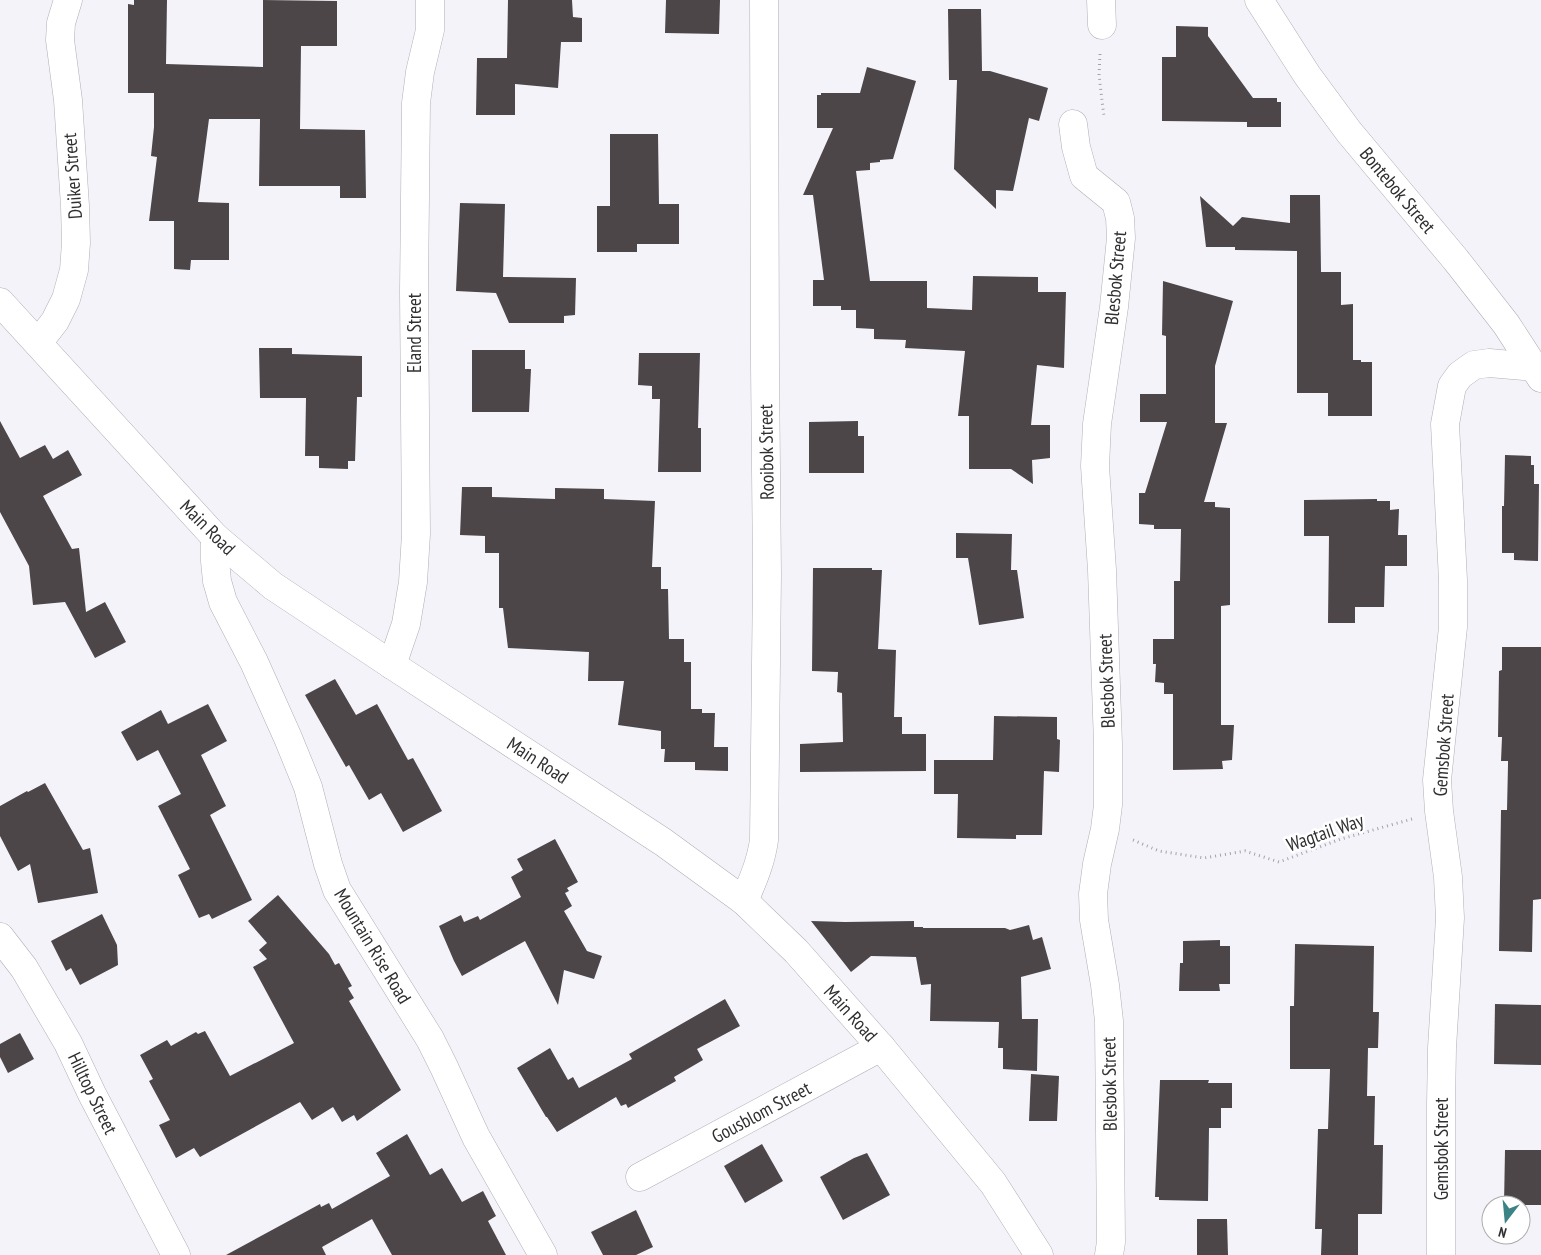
<svg xmlns="http://www.w3.org/2000/svg" width="1541" height="1255" font-family="'PT Sans Narrow',sans-serif">
<style>
.building{fill:#4c4648}
.lines{fill:none;stroke-linecap:round;stroke-linejoin:round}
.minor-casing{stroke:#b0afb5;stroke-width:29}
.major-casing{stroke:#b0afb5;stroke-width:29}
.path{stroke:#a3a2a7;stroke-width:3;stroke-dasharray:1 4;stroke-linecap:butt}
.minor{stroke:#fff;stroke-width:28}
.major{stroke:#fff;stroke-width:28}
.labels{text-anchor:middle;dominant-baseline:central;stroke-width:5;stroke-linejoin:round;paint-order:stroke}
.street-label{font-size:19px;fill:#303032;stroke:#fff}
</style>
<rect width="100%" height="100%" fill="#f5f3fa"/>
<!-- building -->
<g class="building">
<path d="M 134,0 L 167,0 L 166,64 L 263,67 L 263,0 L 337,1 L 337,46 L 301,46 L 300,129 L 365,130 L 366,198 L 340,198 L 340,186 L 259,186 L 260,119 L 209,119 L 198,202 L 229,203 L 229,260 L 191,260 L 190,270 L 174,269 L 174,221 L 149,221 L 157,157 L 151,156 L 154,127 L 154,93 L 128,93 L 128,4 L 134,5 Z"/>
<path d="M 508,0 L 572,0 L 573,17 L 582,18 L 582,42 L 561,42 L 558,88 L 515,84 L 515,115 L 476,115 L 477,58 L 507,58 Z"/>
<path d="M 666,0 L 720,0 L 719,34 L 665,33 Z"/>
<path d="M 948,9 L 981,9 L 982,71 L 990,71 L 1048,88 L 1039,121 L 1029,118 L 1013,191 L 996,190 L 996,209 L 954,169 L 957,80 L 949,80 Z"/>
<path d="M 1176,26 L 1208,27 L 1208,36 L 1253,98 L 1277,98 L 1277,102 L 1281,102 L 1281,127 L 1247,127 L 1247,122 L 1162,121 L 1162,57 L 1176,57 Z"/>
<path d="M 867,67 L 916,81 L 893,159 L 880,160 L 880,162 L 870,163 L 870,170 L 856,171 L 870,281 L 927,281 L 927,308 L 972,310 L 973,276 L 1038,277 L 1038,292 L 1066,292 L 1064,368 L 1037,365 L 1031,425 L 1050,425 L 1050,458 L 1032,460 L 1033,484 L 1011,469 L 969,469 L 969,416 L 958,416 L 965,351 L 905,348 L 906,340 L 874,339 L 874,329 L 856,328 L 856,310 L 841,310 L 841,306 L 813,306 L 813,280 L 824,280 L 813,195 L 803,195 L 833,128 L 817,128 L 817,95 L 821,95 L 821,93 L 860,93 Z"/>
<path d="M 610,134 L 658,134 L 659,204 L 679,204 L 679,244 L 637,244 L 637,252 L 597,252 L 597,206 L 610,206 Z"/>
<path d="M 1290,195 L 1320,195 L 1321,272 L 1341,272 L 1341,305 L 1353,304 L 1353,360 L 1361,360 L 1361,362 L 1372,362 L 1372,416 L 1328,416 L 1328,393 L 1297,393 L 1297,251 L 1235,250 L 1235,247 L 1206,247 L 1200,196 L 1233,226 L 1242,217 L 1290,223 Z"/>
<path d="M 460,203 L 505,204 L 503,277 L 576,278 L 575,315 L 564,316 L 564,323 L 509,323 L 496,293 L 456,291 Z"/>
<path d="M 1163,281 L 1233,301 L 1215,366 L 1215,423 L 1227,423 L 1204,502 L 1215,502 L 1215,507 L 1230,508 L 1230,605 L 1221,606 L 1221,725 L 1234,725 L 1232,760 L 1222,761 L 1223,769 L 1173,770 L 1173,694 L 1164,694 L 1164,683 L 1155,682 L 1156,664 L 1153,664 L 1153,639 L 1174,639 L 1174,581 L 1180,581 L 1181,529 L 1154,529 L 1154,525 L 1139,524 L 1139,493 L 1145,493 L 1167,422 L 1140,422 L 1140,394 L 1166,394 L 1166,336 L 1162,335 Z"/>
<path d="M 259,348 L 292,348 L 292,354 L 362,356 L 362,397 L 357,397 L 355,461 L 348,461 L 348,469 L 319,468 L 319,456 L 305,456 L 306,398 L 260,398 Z"/>
<path d="M 472,350 L 525,350 L 525,369 L 531,369 L 529,412 L 472,412 Z"/>
<path d="M 639,353 L 700,353 L 698,428 L 701,428 L 701,472 L 658,472 L 660,399 L 652,399 L 652,386 L 638,385 Z"/>
<path d="M 0,421 L 20,458 L 45,445 L 53,459 L 68,450 L 82,475 L 43,496 L 72,549 L 79,548 L 86,612 L 105,602 L 126,642 L 95,658 L 65,602 L 33,605 L 29,566 L 0,512 Z"/>
<path d="M 858,421 L 858,436 L 864,436 L 864,473 L 809,473 L 809,422 Z"/>
<path d="M 1505,455 L 1531,456 L 1531,465 L 1534,465 L 1534,484 L 1539,484 L 1538,561 L 1514,560 L 1514,553 L 1502,553 L 1502,506 L 1504,506 Z"/>
<path d="M 462,487 L 492,487 L 492,497 L 555,499 L 555,488 L 604,489 L 604,499 L 655,501 L 652,567 L 661,567 L 661,589 L 668,589 L 669,639 L 684,639 L 684,662 L 691,662 L 691,709 L 702,709 L 702,713 L 715,713 L 714,747 L 728,747 L 728,771 L 695,770 L 695,762 L 664,762 L 665,749 L 661,749 L 661,731 L 618,725 L 624,681 L 588,681 L 589,652 L 508,648 L 503,608 L 499,608 L 499,553 L 485,553 L 485,536 L 460,535 Z"/>
<path d="M 1377,499 L 1377,501 L 1390,501 L 1390,510 L 1399,509 L 1398,535 L 1407,535 L 1407,566 L 1385,566 L 1384,607 L 1355,607 L 1355,623 L 1328,623 L 1329,536 L 1304,536 L 1304,500 Z"/>
<path d="M 956,533 L 1012,534 L 1011,570 L 1017,570 L 1024,618 L 979,625 L 968,558 L 956,558 Z"/>
<path d="M 813,568 L 872,568 L 872,570 L 882,570 L 878,649 L 896,650 L 894,717 L 902,717 L 902,734 L 926,734 L 926,771 L 800,772 L 800,744 L 843,742 L 842,693 L 837,692 L 838,672 L 812,671 Z"/>
<path d="M 1502,647 L 1541,647 L 1541,899 L 1533,900 L 1532,952 L 1499,951 L 1501,810 L 1507,810 L 1508,765 L 1508,761 L 1501,761 L 1502,737 L 1498,737 L 1499,671 L 1502,670 Z"/>
<path d="M 335,679 L 356,715 L 377,704 L 408,760 L 413,758 L 442,811 L 403,832 L 381,793 L 369,800 L 349,765 L 346,767 L 305,695 Z"/>
<path d="M 208,704 L 227,741 L 201,755 L 226,806 L 210,815 L 252,900 L 212,919 L 209,914 L 199,918 L 178,875 L 190,869 L 158,806 L 181,794 L 158,750 L 137,761 L 121,732 L 161,710 L 168,724 Z"/>
<path d="M 994,716 L 1057,717 L 1057,739 L 1060,740 L 1059,772 L 1044,771 L 1042,835 L 1016,835 L 1016,839 L 957,838 L 958,794 L 934,794 L 934,760 L 993,760 Z"/>
<path d="M 45,783 L 83,850 L 90,848 L 98,893 L 38,903 L 30,864 L 18,871 L 0,836 L 0,806 L 27,791 L 28,792 Z"/>
<path d="M 555,839 L 578,882 L 567,888 L 569,891 L 565,893 L 572,906 L 564,911 L 587,951 L 602,956 L 594,979 L 564,970 L 558,1005 L 525,941 L 462,976 L 454,961 L 439,926 L 461,915 L 464,922 L 478,916 L 480,920 L 521,897 L 511,877 L 523,870 L 517,859 Z"/>
<path d="M 278,895 L 329,954 L 335,965 L 339,963 L 352,986 L 348,988 L 354,998 L 349,1001 L 401,1090 L 357,1121 L 354,1115 L 342,1122 L 333,1107 L 312,1120 L 300,1102 L 200,1157 L 194,1148 L 176,1158 L 159,1125 L 170,1120 L 149,1081 L 153,1079 L 140,1055 L 167,1040 L 171,1046 L 196,1032 L 198,1034 L 205,1031 L 230,1076 L 294,1043 L 253,967 L 267,959 L 259,950 L 267,943 L 248,921 Z"/>
<path d="M 102,914 L 117,945 L 118,965 L 80,985 L 71,968 L 66,971 L 51,941 Z"/>
<path d="M 811,921 L 845,922 L 914,921 L 914,927 L 923,927 L 923,928 L 1005,928 L 1010,930 L 1029,925 L 1033,940 L 1042,937 L 1051,969 L 1021,977 L 1022,1019 L 1038,1019 L 1037,1071 L 1003,1069 L 1003,1048 L 998,1048 L 999,1022 L 930,1021 L 931,984 L 921,985 L 916,957 L 871,956 L 851,972 Z"/>
<path d="M 1220,940 L 1220,946 L 1230,946 L 1230,984 L 1219,984 L 1220,991 L 1179,991 L 1180,963 L 1183,963 L 1183,941 Z"/>
<path d="M 1295,944 L 1374,946 L 1373,1012 L 1379,1012 L 1378,1048 L 1368,1048 L 1367,1096 L 1375,1096 L 1374,1145 L 1383,1145 L 1382,1214 L 1358,1214 L 1358,1255 L 1321,1255 L 1322,1229 L 1315,1229 L 1318,1129 L 1328,1129 L 1330,1069 L 1290,1069 L 1290,1006 L 1294,1006 Z"/>
<path d="M 725,999 L 740,1026 L 697,1049 L 703,1060 L 674,1077 L 676,1081 L 628,1108 L 626,1104 L 621,1106 L 616,1097 L 557,1132 L 547,1117 L 546,1117 L 517,1068 L 550,1048 L 568,1080 L 573,1077 L 579,1088 L 632,1059 L 629,1054 Z"/>
<path d="M 1495,1004 L 1541,1005 L 1541,1065 L 1494,1064 Z"/>
<path d="M 20,1033 L 34,1059 L 8,1073 L 0,1057 L 0,1044 Z"/>
<path d="M 1031,1074 L 1059,1076 L 1057,1121 L 1029,1121 Z"/>
<path d="M 1160,1080 L 1209,1080 L 1208,1083 L 1232,1083 L 1232,1108 L 1221,1108 L 1221,1128 L 1209,1128 L 1208,1201 L 1159,1200 L 1159,1197 L 1155,1197 Z"/>
<path d="M 407,1134 L 430,1175 L 442,1168 L 462,1202 L 483,1191 L 496,1216 L 488,1221 L 506,1255 L 392,1255 L 372,1219 L 322,1247 L 326,1255 L 226,1255 L 320,1204 L 321,1207 L 329,1203 L 332,1209 L 390,1176 L 376,1153 Z"/>
<path d="M 762,1144 L 783,1181 L 745,1203 L 724,1166 Z"/>
<path d="M 1505,1150 L 1541,1150 L 1541,1205 L 1504,1205 Z"/>
<path d="M 867,1153 L 890,1195 L 843,1220 L 820,1177 L 854,1158 Z"/>
<path d="M 636,1210 L 653,1247 L 636,1255 L 603,1255 L 591,1232 Z"/>
<path d="M 1197,1219 L 1227,1219 L 1228,1255 L 1197,1255 Z"/>
</g>
<g class="lines">
<defs>
<g id="minor">
<path d="M 1101,0 L 1102,25"/>
<path d="M 1259,0 L 1307,75 L 1349,132 L 1456,260 L 1506,324 L 1541,378"/>
<path d="M 1073,124 L 1076,147 L 1084,176 L 1116,202 L 1120,218 L 1121,238 L 1114,307 L 1097,424 L 1095,466 L 1102,570 L 1108,744 L 1108,805 L 1105,829 L 1097,864 L 1093,894 L 1094,920 L 1105,985 L 1109,1021 L 1111,1242 L 1109,1255"/>
<path d="M 38,343 L 55,321 L 66,299 L 74,270 L 76,243 L 75,206 L 68,100 L 60,40 L 61,23 L 68,0"/>
<path d="M 215,537 L 215,561 L 217,581 L 223,602 L 254,662 L 288,738 L 308,787 L 328,864 L 337,890 L 430,1039 L 444,1067 L 476,1137 L 543,1255"/>
<path d="M 392,665 L 406,624 L 413,582 L 416,534 L 414,292 L 416,103 L 420,72 L 430,30 L 430,0"/>
<path d="M 744,901 C 753,880 761,862 764,840 L 767,575 L 765,366 L 764,0"/>
<path d="M 0,937 L 24,968 L 68,1043 L 92,1094 L 176,1255"/>
<path d="M 640,1177 L 881,1047"/>
<path d="M 1441,1255 L 1441,1104 L 1442,1048 L 1450,918 L 1448,877 L 1439,811 L 1437,780 L 1453,627 L 1453,580 L 1445,424 L 1452,386 L 1460,375 L 1474,365 L 1489,363 L 1534,367"/>
</g>
<path id="major" d="M 0,302 L 215,537 L 273,586 L 392,665 L 663,842 L 744,901 L 796,951 L 881,1047 L 993,1183 L 1039,1255"/>
</defs>
<!-- minor casing -->
<use href="#minor" class="minor-casing"/>
<!-- major casing -->
<use href="#major" class="major-casing"/>
<!-- path -->
<g class="path">
<path d="M 1100,54 L 1099,75 L 1104,117"/>
<path d="M 1133,840 L 1159,851 L 1204,858 L 1245,851 L 1279,862 L 1341,839 L 1412,819"/>
</g>
<!-- minor -->
<use href="#minor" class="minor"/>
<!-- major -->
<use href="#major" class="major"/>
</g>
<g class="labels">
<!-- street labels -->
<g class="street-label">
<text transform="translate(72 176) rotate(-94)">Duiker Street</text>
<text transform="translate(1398 190) rotate(50)">Bontebok Street</text>
<text transform="translate(1115 278) rotate(-85)">Blesbok Street</text>
<text transform="translate(414 333) rotate(-90)">Eland Street</text>
<text transform="translate(766 452) rotate(-91)">Rooibok Street</text>
<text transform="translate(208 527) rotate(45)">Main Road</text>
<text transform="translate(1106 681) rotate(-92)">Blesbok Street</text>
<text transform="translate(1443 745) rotate(-86)">Gemsbok Street</text>
<text transform="translate(538 760) rotate(33)">Main Road</text>
<text transform="translate(1325 832) rotate(-19)">Wagtail Way</text>
<text transform="translate(373 946) rotate(59)">Mountain Rise Road</text>
<text transform="translate(851 1013) rotate(48)">Main Road</text>
<text transform="translate(1109 1084) rotate(-91)">Blesbok Street</text>
<text transform="translate(93 1093) rotate(64)">Hilltop Street</text>
<text transform="translate(761 1112) rotate(-28)">Gousblom Street</text>
<text transform="translate(1441 1149) rotate(-90)">Gemsbok Street</text>
</g>
</g>
<!-- north arrow -->
<g transform="translate(1506 1220) rotate(196)"><circle r="24" fill="#ffffff" stroke="#acacad"/>
<path d="M0-4L9 19L0 12L-9 19Z" fill="#3b8384"/>
<text y="-8" font-size="14" font-weight="bold" text-anchor="middle" fill="#303032">N</text>
</g>
</svg>
